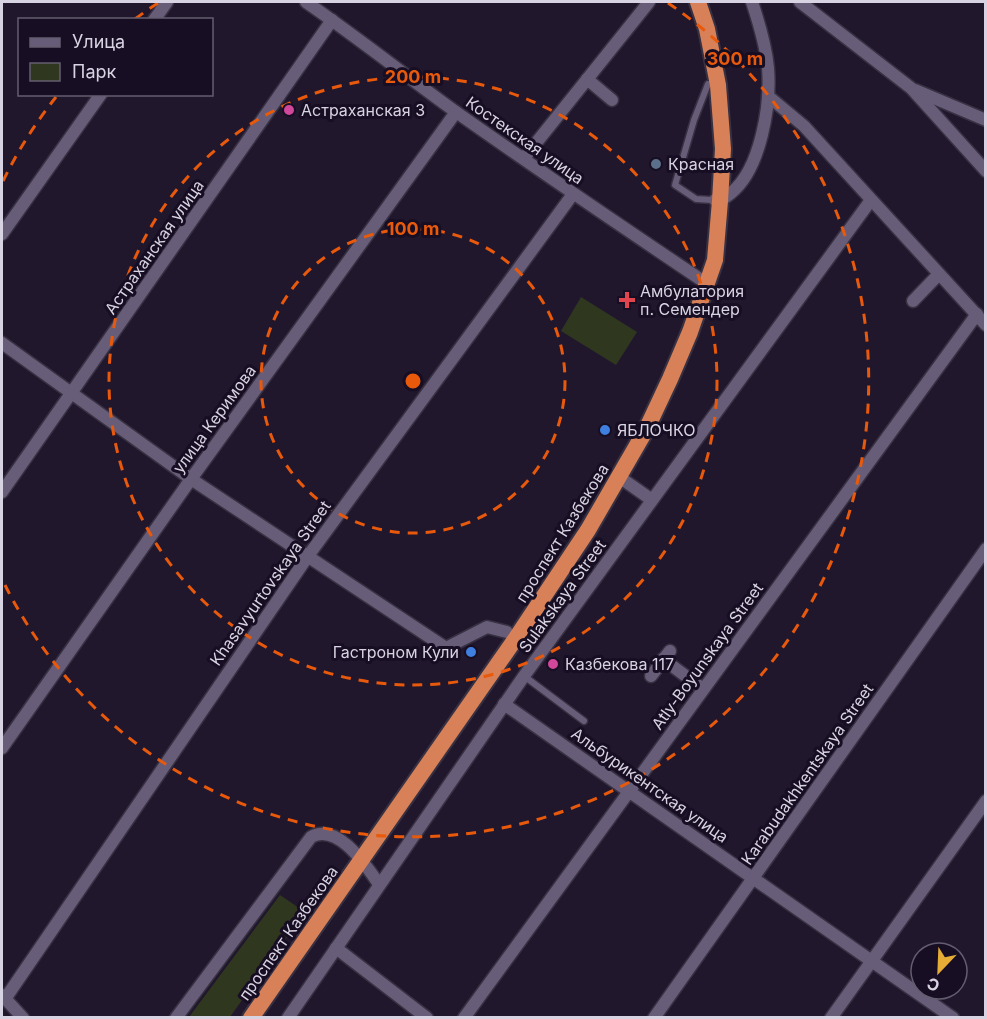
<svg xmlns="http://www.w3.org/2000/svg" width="987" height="1019" font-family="Inter,sans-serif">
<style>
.green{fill:#2f381e}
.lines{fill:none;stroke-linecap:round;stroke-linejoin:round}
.service-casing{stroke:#373142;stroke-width:9}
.minor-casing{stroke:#373142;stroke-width:15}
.trunk-casing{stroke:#373142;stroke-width:20}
.service{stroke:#675d78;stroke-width:6}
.minor{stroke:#675d78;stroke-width:12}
.trunk{stroke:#d88057;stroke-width:16}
.ring{fill:none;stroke:#e8590c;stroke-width:3;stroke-dasharray:10 8}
.hotel-dot{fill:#d1479c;stroke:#170e23;stroke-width:2}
.service-dot{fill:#5c6f8a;stroke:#170e23;stroke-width:2}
.health-dot{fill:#e0444e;stroke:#170e23;stroke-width:2}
.shop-dot{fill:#3f7fe0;stroke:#170e23;stroke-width:2}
.labels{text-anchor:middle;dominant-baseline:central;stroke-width:6;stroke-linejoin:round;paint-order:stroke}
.poi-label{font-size:16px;fill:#d8d3e2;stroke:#170e23;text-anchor:start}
.street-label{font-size:16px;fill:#d8d3e2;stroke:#170e23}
.centre{fill:#e8590c;stroke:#170e23;stroke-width:3}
.ring-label{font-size:18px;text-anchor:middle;font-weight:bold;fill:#e8590c;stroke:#170e23;stroke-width:6;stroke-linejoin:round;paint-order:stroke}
</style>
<rect width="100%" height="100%" fill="#20172d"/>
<!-- green -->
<g class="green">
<path d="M 581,297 L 637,332 L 616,365 L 561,331 Z"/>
<path d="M 280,895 L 305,912 L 230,1017 L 189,1017 Z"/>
</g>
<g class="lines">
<defs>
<g id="service">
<path d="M 708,84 L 694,120 L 675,185 L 696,199 L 712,200"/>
<path d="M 524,676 L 584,721"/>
</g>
<g id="minor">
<path d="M 306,2 C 357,37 406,76 456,112 C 537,169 618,224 700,279"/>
<path d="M 800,2 L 911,88 L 986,171"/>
<path d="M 154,20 L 167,2"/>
<path d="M 587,79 L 612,100"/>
<path d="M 915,90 L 986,120"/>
<path d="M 768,96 L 804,126 L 986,325"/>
<path d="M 524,158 L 649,2"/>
<path d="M 715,200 C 722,201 726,197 731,193 C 761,169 771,104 768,68 C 766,46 759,23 752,2"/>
<path d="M 2,234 L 101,94"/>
<path d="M 913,301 L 939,274"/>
<path d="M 2,343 L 191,479 L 446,648 L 487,627 L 507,632"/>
<path d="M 625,481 L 652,500"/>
<path d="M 2,492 L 332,20"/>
<path d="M 663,659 L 703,689"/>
<path d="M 651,676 L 670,651"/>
<path d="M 504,704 L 953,1018"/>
<path d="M 2,748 L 191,479 L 456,112"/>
<path d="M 336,948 L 427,1018"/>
<path d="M 2,995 L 23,1018"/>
<path d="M 5,999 L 308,556 L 573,194"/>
<path d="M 176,1018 L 311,837 C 338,822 366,866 379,884"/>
<path d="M 288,1018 L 524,676 L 871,200"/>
<path d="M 464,1018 L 977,314"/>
<path d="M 654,1018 L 986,549"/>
<path d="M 831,1018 L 986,801"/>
</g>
<path id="trunk" d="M 251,1018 L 516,638 L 588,530 L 647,428 L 670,379 L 690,332 L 715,260 L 720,201 L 723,149 L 718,85 L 707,29 L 698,2"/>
</defs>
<!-- service casing -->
<use href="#service" class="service-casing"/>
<!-- minor casing -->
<use href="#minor" class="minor-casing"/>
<!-- trunk casing -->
<use href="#trunk" class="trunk-casing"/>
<!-- service -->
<use href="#service" class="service"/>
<!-- minor -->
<use href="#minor" class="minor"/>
<!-- trunk -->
<use href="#trunk" class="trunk"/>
</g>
<!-- distance rings -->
<g class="ring">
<circle cx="413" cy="381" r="152"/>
<circle cx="413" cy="381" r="304"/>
<path d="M3 181A456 456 0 0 1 56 97M135 19A456 456 0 0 1 158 3M668 3A456 456 0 1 1 3 581"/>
</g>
<!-- markers -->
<g class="hotel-dot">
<circle cx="289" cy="110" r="6"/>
<circle cx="553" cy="664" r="6"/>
</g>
<circle class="service-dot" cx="656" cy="164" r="6"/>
<path class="health-dot" d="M624 291h6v6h6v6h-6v6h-6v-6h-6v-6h6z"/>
<g class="shop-dot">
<circle cx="605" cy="430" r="6"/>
<circle cx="471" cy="652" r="6"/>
</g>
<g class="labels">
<!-- poi labels -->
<g class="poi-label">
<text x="301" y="110">Астраханская 3</text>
<text x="668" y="164">Красная</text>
<text x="640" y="291">Амбулатория<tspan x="640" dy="18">п. Семендер</tspan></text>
<text x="617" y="430">ЯБЛОЧКО</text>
<text x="459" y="652" text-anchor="end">Гастроном Кули</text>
<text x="565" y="664">Казбекова 117</text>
</g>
<!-- street labels -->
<g class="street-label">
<text transform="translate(525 140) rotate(35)">Костекская улица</text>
<text transform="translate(154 247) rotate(-55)">Астраханская улица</text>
<text transform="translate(214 419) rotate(-54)">улица Керимова</text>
<text transform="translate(562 533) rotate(-58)">проспект Казбекова</text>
<text transform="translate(270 583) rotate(-55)">Khasavyurtovskaya Street</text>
<text transform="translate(562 596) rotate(-54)">Sulakskaya Street</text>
<text transform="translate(707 656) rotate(-54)">Atly-Boyunskaya Street</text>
<text transform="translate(807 774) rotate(-55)">Karabudakhkentskaya Street</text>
<text transform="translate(650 785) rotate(35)">Альбурикентская улица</text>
<text transform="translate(288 933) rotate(-55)">проспект Казбекова</text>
</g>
</g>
<circle cx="413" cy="381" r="9" class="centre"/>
<g class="ring-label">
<text x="735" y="65">300 m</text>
<text x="413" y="83">200 m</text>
<text x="413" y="235">100 m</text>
</g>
<!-- border -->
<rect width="987" height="1019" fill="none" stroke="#d8d3e2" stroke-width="6"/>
<!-- legend -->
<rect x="18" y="18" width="195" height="78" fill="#170e23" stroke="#645d6f" stroke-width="1.5"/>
<rect x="30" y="38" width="30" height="9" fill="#675d78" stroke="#645d6f" stroke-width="1.5"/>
<text x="72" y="48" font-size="18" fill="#d8d3e2">Улица</text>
<rect x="30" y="63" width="30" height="18" fill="#2f381e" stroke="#645d6f" stroke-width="1.5"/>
<text x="72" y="78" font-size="18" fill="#d8d3e2">Парк</text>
<!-- north arrow -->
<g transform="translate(939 971) rotate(203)"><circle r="28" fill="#170e23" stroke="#645d6f" stroke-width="1.5"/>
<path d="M0-4.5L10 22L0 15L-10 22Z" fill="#e5ad36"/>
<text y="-9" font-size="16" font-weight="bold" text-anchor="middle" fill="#d8d3e2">С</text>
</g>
</svg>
